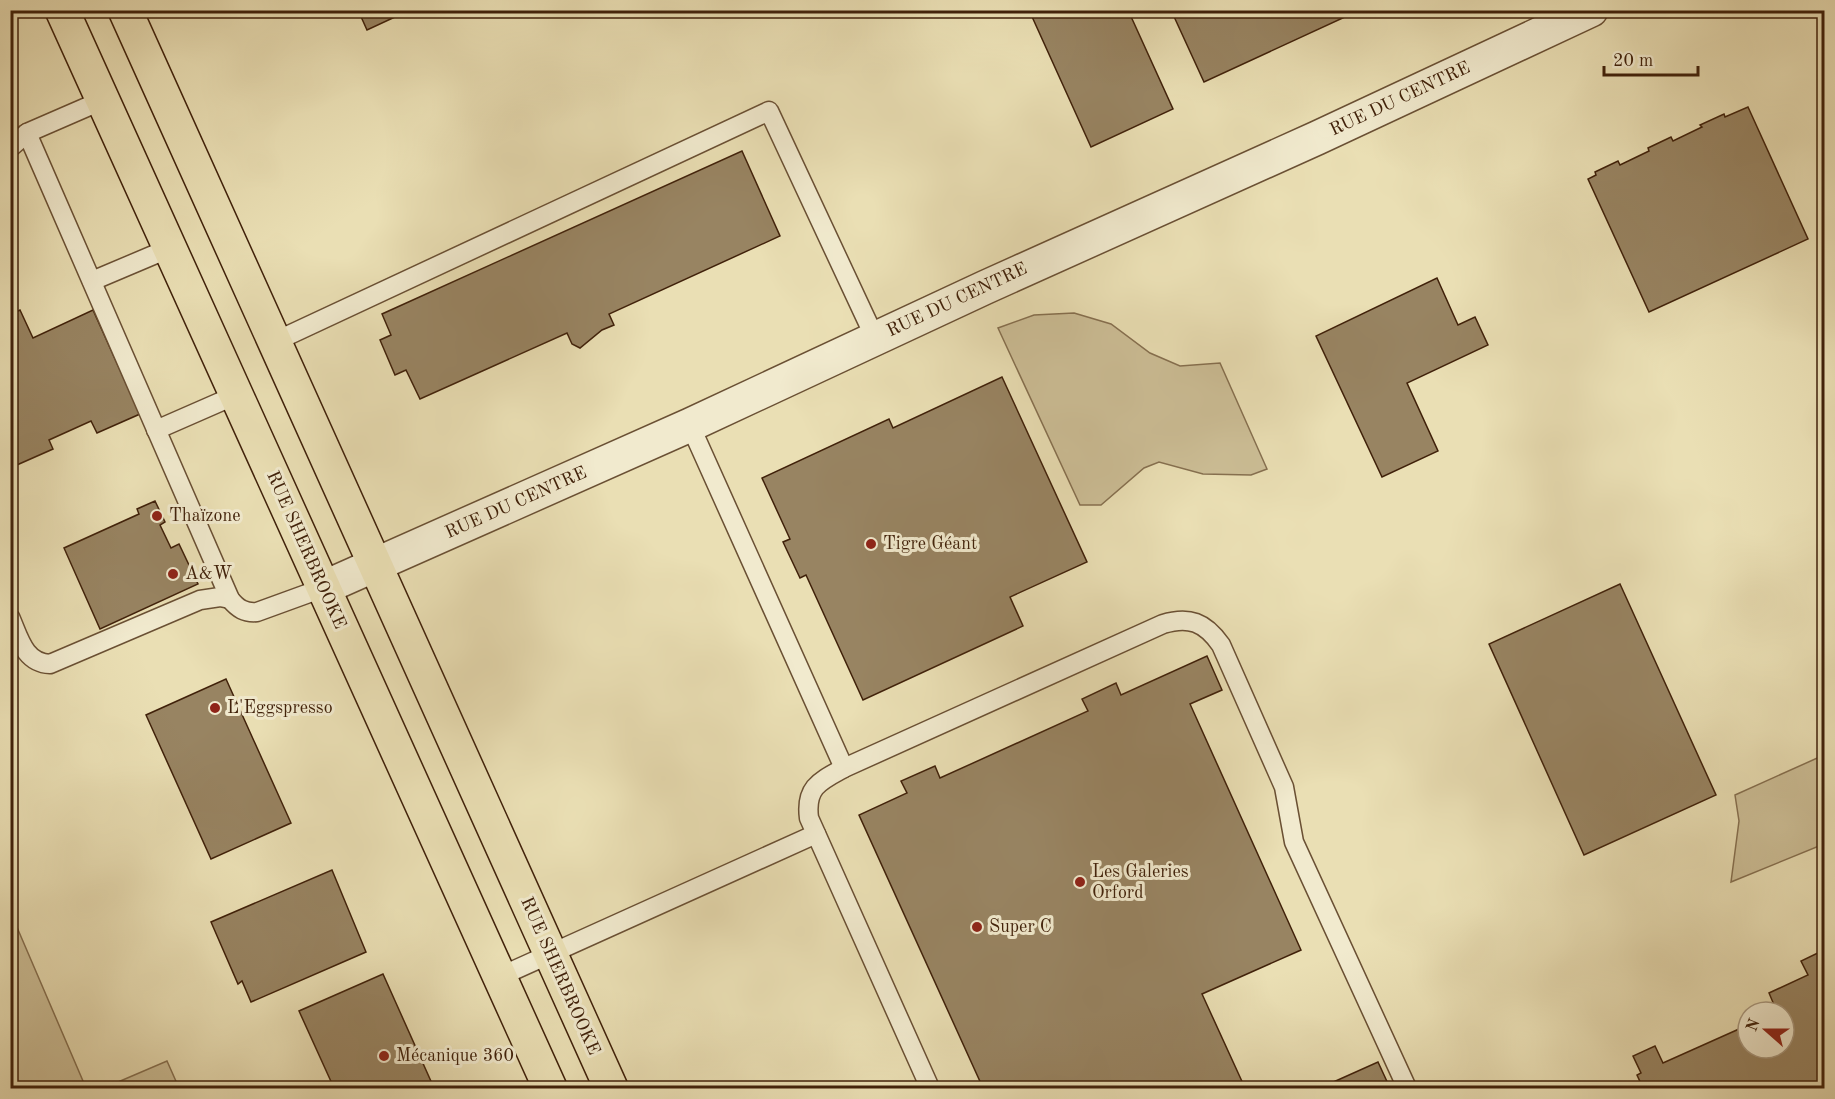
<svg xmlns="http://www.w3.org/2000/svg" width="1835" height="1099" font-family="'Old Standard TT',serif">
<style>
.green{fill:#cdbf97;stroke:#867050;stroke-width:1.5}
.building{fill:#988462;stroke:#40210a;stroke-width:1.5}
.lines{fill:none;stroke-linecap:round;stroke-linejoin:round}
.service-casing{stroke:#6a5034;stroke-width:21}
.minor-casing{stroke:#6a5034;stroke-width:36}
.primary-casing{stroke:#40210a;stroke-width:36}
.service{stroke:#f1eace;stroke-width:18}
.minor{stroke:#f1eace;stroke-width:33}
.primary{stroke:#eadfb4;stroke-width:33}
.poi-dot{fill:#8f2418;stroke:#f1eace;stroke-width:2}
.labels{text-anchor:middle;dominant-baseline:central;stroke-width:6;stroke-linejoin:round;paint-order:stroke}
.street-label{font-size:18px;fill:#40210a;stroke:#f1eace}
.poi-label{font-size:18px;fill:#40210a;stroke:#f1eace;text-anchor:start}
</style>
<rect width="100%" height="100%" fill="#eadfb4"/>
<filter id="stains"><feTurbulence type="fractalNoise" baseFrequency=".00333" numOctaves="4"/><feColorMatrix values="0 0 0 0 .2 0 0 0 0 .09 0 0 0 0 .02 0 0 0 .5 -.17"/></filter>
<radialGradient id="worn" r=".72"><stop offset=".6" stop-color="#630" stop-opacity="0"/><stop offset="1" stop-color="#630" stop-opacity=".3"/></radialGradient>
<!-- green -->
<g class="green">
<path d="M 1074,313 L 1111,324 L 1150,353 L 1180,366 L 1220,363 L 1267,469 L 1251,475 L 1203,474 L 1159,462 L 1144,468 L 1101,505 L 1080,505 L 998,328 L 1034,315 Z"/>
<path d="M 1824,755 L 1824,844 L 1731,882 L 1739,821 L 1735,795 Z"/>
<path d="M 10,911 L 86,1088 L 11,1088 Z"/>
<path d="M 167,1061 L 179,1088 L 104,1088 Z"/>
</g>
<!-- building -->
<g class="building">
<path d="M 358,10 L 410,10 L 367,30 Z"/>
<path d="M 1029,10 L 1128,10 L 1173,109 L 1091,147 Z"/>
<path d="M 1171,10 L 1360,10 L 1204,82 Z"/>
<path d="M 1748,107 L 1808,239 L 1649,312 L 1588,179 L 1596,175 L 1595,172 L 1618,161 L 1620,165 L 1649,151 L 1648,148 L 1671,137 L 1673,141 L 1702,127 L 1700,125 L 1724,114 L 1725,117 Z"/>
<path d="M 742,151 L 780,236 L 609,314 L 614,325 L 602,330 L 580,348 L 572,344 L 567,333 L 420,399 L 406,370 L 395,375 L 380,340 L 391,335 L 382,314 Z"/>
<path d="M 1437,278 L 1458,325 L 1475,317 L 1488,345 L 1407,383 L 1438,451 L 1382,477 L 1316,336 Z"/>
<path d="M 20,310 L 33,338 L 93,310 L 140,414 L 97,433 L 91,421 L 49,440 L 53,449 L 10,468 L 10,315 Z"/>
<path d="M 1002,377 L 1087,562 L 1010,597 L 1023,626 L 863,700 L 806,575 L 800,578 L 783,542 L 790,539 L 762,478 L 889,419 L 893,428 Z"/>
<path d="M 155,501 L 165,522 L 160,525 L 171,548 L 179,544 L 198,584 L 100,629 L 64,548 L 139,514 L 137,509 Z"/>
<path d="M 1620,584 L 1716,795 L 1584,855 L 1489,644 Z"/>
<path d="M 1207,656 L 1222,690 L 1190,704 L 1301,950 L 1202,994 L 1245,1088 L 983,1088 L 859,815 L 907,793 L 901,781 L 935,766 L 940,778 L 1088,711 L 1082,699 L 1116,683 L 1121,695 Z"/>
<path d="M 226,679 L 291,823 L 211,859 L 146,715 Z"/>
<path d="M 332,870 L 366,952 L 251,1002 L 242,981 L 238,984 L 211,922 Z"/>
<path d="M 1824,950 L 1824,1088 L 1643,1088 L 1637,1075 L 1641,1073 L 1633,1056 L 1655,1046 L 1663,1063 L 1748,1025 L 1748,1048 L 1784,1048 L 1784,1012 L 1777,1012 L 1769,993 L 1808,975 L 1801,961 Z"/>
<path d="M 383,974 L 434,1088 L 334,1088 L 299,1011 Z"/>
<path d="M 1378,1062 L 1390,1088 L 1320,1088 Z"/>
</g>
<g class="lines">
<defs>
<g id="service">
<path d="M 103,100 L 27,133 L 230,599 C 238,609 245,613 257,612 L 323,588"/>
<path d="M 10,148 L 27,133"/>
<path d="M 92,281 L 170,248"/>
<path d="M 274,342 L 769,111 L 875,338"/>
<path d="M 690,425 L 844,768"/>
<path d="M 156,430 L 236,395"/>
<path d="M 10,617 C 19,637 24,663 50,664 L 200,600 L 220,597 L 230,599"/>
<path d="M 499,977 L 816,834"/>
<path d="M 930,1088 L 809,818 C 805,787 820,781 844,768 L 1163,624 C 1189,616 1205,622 1221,645 L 1284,787 L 1294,842 L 1407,1088"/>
</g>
<path id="minor" d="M 323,588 L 690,425 L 986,287 L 1317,138 L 1591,10"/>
<g id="primary">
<path d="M 62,10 L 550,1088"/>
<path d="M 125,10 L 611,1088"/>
</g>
</defs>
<!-- service casing -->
<use href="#service" class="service-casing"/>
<!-- minor casing -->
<use href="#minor" class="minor-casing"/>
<!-- primary casing -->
<use href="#primary" class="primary-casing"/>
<!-- service -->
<use href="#service" class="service"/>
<!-- minor -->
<use href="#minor" class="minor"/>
<!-- primary -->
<use href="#primary" class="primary"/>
</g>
<!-- markers -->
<g class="poi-dot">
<circle cx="157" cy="516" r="6"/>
<circle cx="871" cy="544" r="6"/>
<circle cx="173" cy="574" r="6"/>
<circle cx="215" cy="708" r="6"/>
<circle cx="1080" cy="882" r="6"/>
<circle cx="977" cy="927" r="6"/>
<circle cx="384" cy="1056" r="6"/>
</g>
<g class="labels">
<!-- street labels -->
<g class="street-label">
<text transform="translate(1400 99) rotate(-25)">RUE DU CENTRE</text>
<text transform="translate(957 300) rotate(-25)">RUE DU CENTRE</text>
<text transform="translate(516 503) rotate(-24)">RUE DU CENTRE</text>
<text transform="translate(306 550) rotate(66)">RUE SHERBROOKE</text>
<text transform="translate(560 976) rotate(66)">RUE SHERBROOKE</text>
</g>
<!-- poi labels -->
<g class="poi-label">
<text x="169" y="516">Thaïzone</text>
<text x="883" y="544">Tigre Géant</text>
<text x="185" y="574">A&amp;W</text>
<text x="227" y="708">L'Eggspresso</text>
<text x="1092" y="872">Les Galeries<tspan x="1092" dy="21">Orford</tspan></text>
<text x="989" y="927">Super C</text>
<text x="396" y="1056">Mécanique 360</text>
</g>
</g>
<!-- margin -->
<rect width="1835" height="1099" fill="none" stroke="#eadfb4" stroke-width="36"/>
<rect x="12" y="12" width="1811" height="1075" fill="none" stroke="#40210a" stroke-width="3"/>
<rect x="18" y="18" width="1799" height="1063" fill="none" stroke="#40210a" stroke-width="1.5"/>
<!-- north arrow -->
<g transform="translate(1766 1030) rotate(291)"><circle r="28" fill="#f1eace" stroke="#aa9a80" stroke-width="1.5"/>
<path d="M0-4.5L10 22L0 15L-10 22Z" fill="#8f2418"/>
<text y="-9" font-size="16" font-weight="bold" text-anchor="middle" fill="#40210a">N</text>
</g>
<!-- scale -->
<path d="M1604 66v9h94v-9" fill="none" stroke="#40210a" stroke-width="3"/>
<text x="1613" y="66" font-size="18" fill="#40210a" stroke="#f1eace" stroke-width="4.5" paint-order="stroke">20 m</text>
<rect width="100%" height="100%" filter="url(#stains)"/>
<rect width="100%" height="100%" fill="url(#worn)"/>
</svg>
